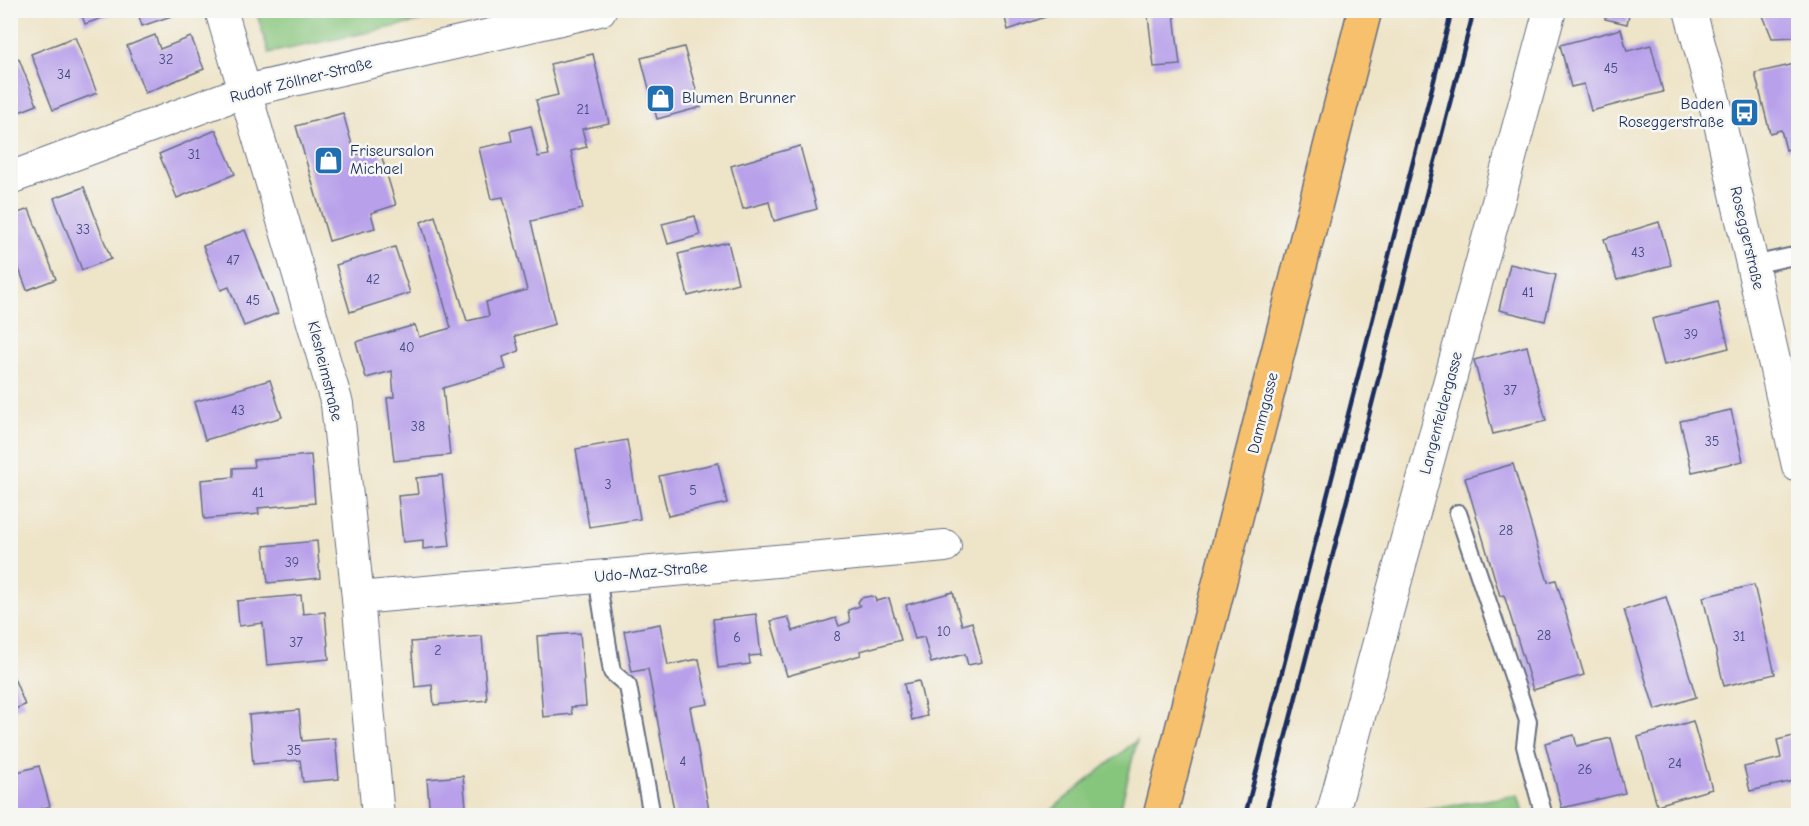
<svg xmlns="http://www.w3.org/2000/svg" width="1809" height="826" font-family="'Comic Neue',sans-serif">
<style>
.green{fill:#86c57c;stroke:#507a6d;stroke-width:1.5}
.building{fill:#b8a0ea}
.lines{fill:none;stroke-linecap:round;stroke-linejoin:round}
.lane-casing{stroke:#656e83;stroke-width:20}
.street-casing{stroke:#656e83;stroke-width:34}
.primary-casing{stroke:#656e83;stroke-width:36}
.lane{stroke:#fff;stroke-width:16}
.street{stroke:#fff;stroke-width:32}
.primary{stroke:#f7c06c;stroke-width:33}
.rail{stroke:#1b2f5e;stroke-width:4.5}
.labels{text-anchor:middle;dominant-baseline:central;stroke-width:5;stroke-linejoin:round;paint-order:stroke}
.number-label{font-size:14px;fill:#424b81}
.street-label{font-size:16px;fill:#1b2f5e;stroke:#f6f6f2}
.poi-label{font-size:16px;fill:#1b2f5e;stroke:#f6f6f2;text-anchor:start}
</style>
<rect width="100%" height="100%" fill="#f6f6f2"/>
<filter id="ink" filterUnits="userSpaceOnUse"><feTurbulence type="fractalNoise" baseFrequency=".0167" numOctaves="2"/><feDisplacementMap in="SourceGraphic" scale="12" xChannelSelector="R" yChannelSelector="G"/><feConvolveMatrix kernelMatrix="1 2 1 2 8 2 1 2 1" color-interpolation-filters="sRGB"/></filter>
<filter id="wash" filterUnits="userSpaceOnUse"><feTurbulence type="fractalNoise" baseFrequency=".008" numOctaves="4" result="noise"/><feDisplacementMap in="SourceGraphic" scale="24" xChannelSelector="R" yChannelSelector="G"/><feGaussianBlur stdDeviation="1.35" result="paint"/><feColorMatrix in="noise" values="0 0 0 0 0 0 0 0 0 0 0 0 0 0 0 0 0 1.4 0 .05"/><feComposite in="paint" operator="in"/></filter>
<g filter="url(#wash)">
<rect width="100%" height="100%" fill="#eee4c8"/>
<!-- green -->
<g class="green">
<path d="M 256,11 L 256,10 L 470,11 L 269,53 Z"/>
<path d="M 1137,740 L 1119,815 L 1045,815 Z"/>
<path d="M 1518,795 L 1524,815 L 1393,816 L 1392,814 Z"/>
</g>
<g id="blocks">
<!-- building -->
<g class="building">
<path d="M 80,10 L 118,10 L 119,12 L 85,24 Z"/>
<path d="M 137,10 L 186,10 L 186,11 L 142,26 Z"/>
<path d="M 1003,10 L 1049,10 L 1051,15 L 1008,30 Z"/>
<path d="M 1606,10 L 1630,10 L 1627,24 L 1605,19 Z"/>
<path d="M 1764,10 L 1798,10 L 1798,37 L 1772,38 L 1762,13 Z"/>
<path d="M 1174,13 L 1180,65 L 1154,67 L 1148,16 Z"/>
<path d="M 1621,29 L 1627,51 L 1651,45 L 1663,92 L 1591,111 L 1584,84 L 1571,87 L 1560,45 Z"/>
<path d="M 155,35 L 160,49 L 191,37 L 204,69 L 145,93 L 127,46 Z"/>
<path d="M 75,37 L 97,93 L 53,110 L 31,54 Z"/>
<path d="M 684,47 L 701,107 L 657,119 L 641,58 Z"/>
<path d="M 593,54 L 609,123 L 582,129 L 587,147 L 571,151 L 583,209 L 531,221 L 555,324 L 515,336 L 519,351 L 503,357 L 506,369 L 443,388 L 450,455 L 394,461 L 387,398 L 394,397 L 392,371 L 366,378 L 356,342 L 415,325 L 419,337 L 451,328 L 421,222 L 435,216 L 467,321 L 489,316 L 486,302 L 527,290 L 503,197 L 491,199 L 479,148 L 512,141 L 510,131 L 531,126 L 538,157 L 549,155 L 536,100 L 558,95 L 550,64 Z"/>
<path d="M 19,59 L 37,105 L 19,112 L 10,91 L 10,63 Z"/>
<path d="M 1795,64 L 1798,76 L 1798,165 L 1793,148 L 1786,150 L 1781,130 L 1770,133 L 1755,73 Z"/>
<path d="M 343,113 L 355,155 L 379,148 L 396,205 L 371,213 L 375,228 L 329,241 L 296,126 Z"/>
<path d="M 216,130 L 235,174 L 177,198 L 159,154 Z"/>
<path d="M 800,146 L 817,209 L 774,221 L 769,202 L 743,209 L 731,166 Z"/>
<path d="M 84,187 L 111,259 L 82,270 L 54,198 Z"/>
<path d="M 29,209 L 56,279 L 27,290 L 16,261 L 10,263 L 10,216 Z"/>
<path d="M 695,216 L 700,235 L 668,244 L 662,224 Z"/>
<path d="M 1659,222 L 1671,265 L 1617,280 L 1604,239 Z"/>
<path d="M 245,230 L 278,313 L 244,326 L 229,287 L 221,290 L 203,246 Z"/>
<path d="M 728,242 L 738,283 L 688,296 L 678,254 Z"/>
<path d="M 395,247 L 410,293 L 350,312 L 336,265 Z"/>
<path d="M 1510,264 L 1556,275 L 1545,321 L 1499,310 Z"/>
<path d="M 1718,303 L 1729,348 L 1664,365 L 1652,319 Z"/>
<path d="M 1527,346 L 1546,421 L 1493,434 L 1474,360 Z"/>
<path d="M 270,380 L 282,417 L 205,440 L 194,402 Z"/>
<path d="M 1731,410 L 1743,461 L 1692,472 L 1680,421 Z"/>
<path d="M 627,440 L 640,519 L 589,527 L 576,449 Z"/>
<path d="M 311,455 L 315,503 L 258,508 L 259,514 L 204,519 L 201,480 L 233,477 L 233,468 L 254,467 L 253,460 Z"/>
<path d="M 718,463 L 727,503 L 668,516 L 659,476 Z"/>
<path d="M 1513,464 L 1548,582 L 1556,580 L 1584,675 L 1533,690 L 1504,595 L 1500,596 L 1465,478 Z"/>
<path d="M 442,475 L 450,546 L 423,549 L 423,540 L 403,542 L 398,496 L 418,494 L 416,478 Z"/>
<path d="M 317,541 L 320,578 L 268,583 L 264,546 Z"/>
<path d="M 1754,585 L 1775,674 L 1724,686 L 1703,597 Z"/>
<path d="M 953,592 L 962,625 L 972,622 L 982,662 L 968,665 L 965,654 L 931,663 L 924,637 L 915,639 L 906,605 Z"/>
<path d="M 301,595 L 303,614 L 325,612 L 329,659 L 267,665 L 263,623 L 239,626 L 237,601 Z"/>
<path d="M 871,596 L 875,597 L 876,601 L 889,598 L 901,640 L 860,651 L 861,655 L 787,676 L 771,621 L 788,617 L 793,631 L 836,618 L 839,626 L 850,622 L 848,610 L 860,606 L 858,602 L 861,598 Z"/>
<path d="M 1666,597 L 1696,697 L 1655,710 L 1624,610 Z"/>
<path d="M 756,614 L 761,655 L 749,656 L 750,664 L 718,668 L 713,619 Z"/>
<path d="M 660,624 L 668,665 L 699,659 L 708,704 L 690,707 L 710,816 L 675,816 L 648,669 L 632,672 L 624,631 Z"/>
<path d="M 580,633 L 586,706 L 571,707 L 572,714 L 543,717 L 537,636 Z"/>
<path d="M 482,636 L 487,700 L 434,705 L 432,685 L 415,687 L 411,642 Z"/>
<path d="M 10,668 L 25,705 L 10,711 Z"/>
<path d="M 919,681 L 927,716 L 912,720 L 904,684 Z"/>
<path d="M 299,710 L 302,741 L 335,738 L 339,779 L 303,782 L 300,760 L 253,764 L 249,715 Z"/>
<path d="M 1693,721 L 1712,789 L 1657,805 L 1638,737 Z"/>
<path d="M 1574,735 L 1577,746 L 1611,738 L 1625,793 L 1562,808 L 1545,743 Z"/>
<path d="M 1798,735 L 1798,780 L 1750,791 L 1744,767 L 1781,758 L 1777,740 Z"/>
<path d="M 39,766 L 50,806 L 16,816 L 10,816 L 10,774 Z"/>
<path d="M 463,776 L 467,816 L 430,816 L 427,779 Z"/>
</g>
</g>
</g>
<g filter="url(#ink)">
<use href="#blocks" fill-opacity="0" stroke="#656e83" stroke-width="1.5"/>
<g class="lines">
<defs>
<g id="lane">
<path d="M 1753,265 L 1798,255"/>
<path d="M 1458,513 L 1528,721 L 1525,746 L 1544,816"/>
<path d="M 597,577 L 612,672 L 628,686 L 652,816"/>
</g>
<g id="street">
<path d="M 221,10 L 337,404 L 358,598 L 378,816"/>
<path d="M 1690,10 L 1719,119 L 1798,466"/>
<path d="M 10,178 L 245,91 L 600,10"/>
<path d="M 358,598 L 945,546"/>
<path d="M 1332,816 L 1550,10"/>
</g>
<path id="primary" d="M 1160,816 L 1365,10"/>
</defs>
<!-- lane casing -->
<use href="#lane" class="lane-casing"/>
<!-- street casing -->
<use href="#street" class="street-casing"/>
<!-- primary casing -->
<use href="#primary" class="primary-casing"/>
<!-- lane -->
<use href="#lane" class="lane"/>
<!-- street -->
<use href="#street" class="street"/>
<!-- primary -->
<use href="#primary" class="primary"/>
<!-- rail -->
<g class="rail">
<path d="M 1245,816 L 1452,10"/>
<path d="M 1265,816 L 1474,10"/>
</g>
</g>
</g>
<!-- icons -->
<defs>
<symbol id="shop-square" viewBox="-11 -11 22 22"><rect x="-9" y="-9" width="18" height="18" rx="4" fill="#1f6fb2" stroke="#f6f6f2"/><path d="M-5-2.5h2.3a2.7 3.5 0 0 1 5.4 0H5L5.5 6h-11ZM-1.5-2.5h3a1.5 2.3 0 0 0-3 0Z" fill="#fff"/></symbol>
<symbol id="bus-square" viewBox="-11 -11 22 22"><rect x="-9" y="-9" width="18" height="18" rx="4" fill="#1f6fb2" stroke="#f6f6f2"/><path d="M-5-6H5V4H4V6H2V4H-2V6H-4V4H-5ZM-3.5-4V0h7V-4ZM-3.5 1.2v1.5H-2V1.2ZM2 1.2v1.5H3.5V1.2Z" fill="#fff"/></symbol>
</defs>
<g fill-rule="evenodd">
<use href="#shop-square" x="644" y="82" width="33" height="33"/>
<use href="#bus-square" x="1728" y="96" width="33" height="33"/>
<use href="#shop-square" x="312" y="144" width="33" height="33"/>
</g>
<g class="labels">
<!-- number labels -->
<g class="number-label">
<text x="166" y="59">32</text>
<text x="1611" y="68">45</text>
<text x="64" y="74">34</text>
<text x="583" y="109">21</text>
<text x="194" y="154">31</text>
<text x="83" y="229">33</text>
<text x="1638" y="252">43</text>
<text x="233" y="260">47</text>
<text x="373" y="279">42</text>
<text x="1528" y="292">41</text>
<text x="253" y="300">45</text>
<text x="1691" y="334">39</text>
<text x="407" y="347">40</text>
<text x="1510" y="390">37</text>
<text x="238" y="410">43</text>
<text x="418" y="426">38</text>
<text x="1712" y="441">35</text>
<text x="608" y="484">3</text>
<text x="693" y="490">5</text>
<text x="258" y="492">41</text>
<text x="1506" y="530">28</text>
<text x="292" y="562">39</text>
<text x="944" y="631">10</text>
<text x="1544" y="635">28</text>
<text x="837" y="636">8</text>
<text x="1739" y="636">31</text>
<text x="737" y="637">6</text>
<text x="296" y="642">37</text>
<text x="438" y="650">2</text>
<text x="294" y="750">35</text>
<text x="683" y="761">4</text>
<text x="1675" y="763">24</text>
<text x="1585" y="769">26</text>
</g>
<!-- street labels -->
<g class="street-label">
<text transform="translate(301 80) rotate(-14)">Rudolf Zöllner-Straße</text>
<text transform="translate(1747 238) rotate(77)">Roseggerstraße</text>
<text transform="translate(325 371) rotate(76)">Klesheimstraße</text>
<text transform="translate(1263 413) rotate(-76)">Dammgasse</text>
<text transform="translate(1441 413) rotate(-75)">Langenfeldergasse</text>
<text transform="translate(651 572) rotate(-5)">Udo-Maz-Straße</text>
</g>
<!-- poi labels -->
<g class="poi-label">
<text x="682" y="98">Blumen Brunner</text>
<text x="1724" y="104" text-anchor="end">Baden<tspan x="1724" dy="18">Roseggerstraße</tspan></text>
<text x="350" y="151">Friseursalon<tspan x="350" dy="18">Michael</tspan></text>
</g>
</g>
<!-- margin -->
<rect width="1809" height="826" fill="none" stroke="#f6f6f2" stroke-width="36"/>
</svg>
